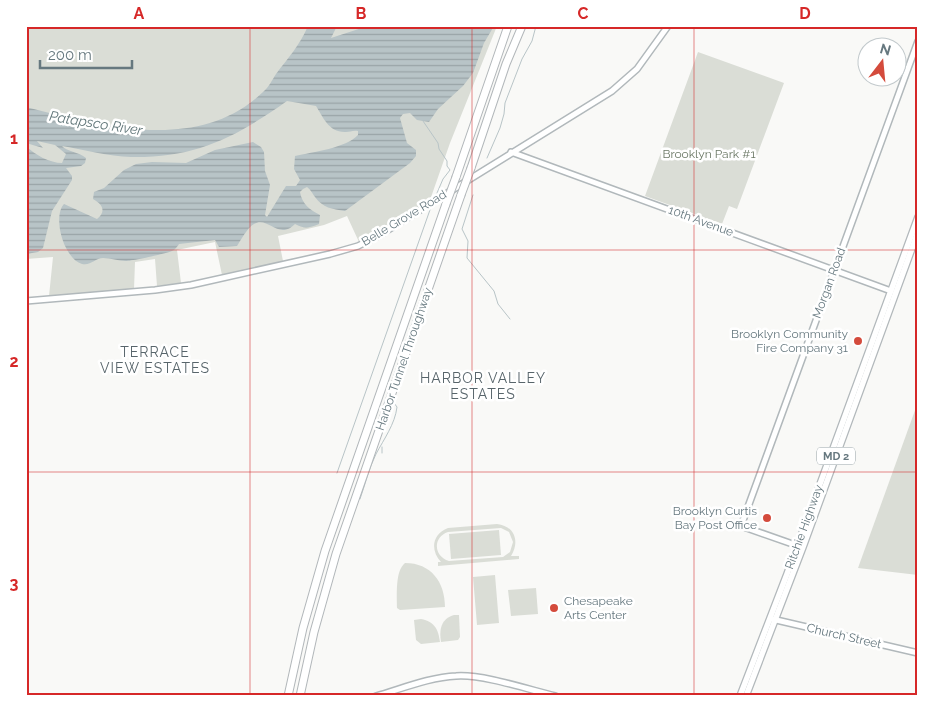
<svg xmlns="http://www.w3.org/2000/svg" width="944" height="722" font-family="Raleway,sans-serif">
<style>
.green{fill:#daddd6;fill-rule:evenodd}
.water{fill:url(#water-rules)}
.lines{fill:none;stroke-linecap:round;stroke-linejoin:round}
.stream{stroke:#b8c4c7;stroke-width:1}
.secondary-casing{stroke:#b1b8bb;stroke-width:8}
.primary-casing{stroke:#b2b8bb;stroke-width:8}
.highway-casing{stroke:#b2b7ba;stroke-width:9}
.secondary{stroke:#fff;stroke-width:5}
.primary{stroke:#fff;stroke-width:5.5}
.highway{stroke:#fff;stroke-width:7}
.highway-bridge-casing{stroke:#b2b7ba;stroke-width:9;stroke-linecap:butt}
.highway-bridge{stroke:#fff;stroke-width:7}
.grid{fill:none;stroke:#d62828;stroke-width:1;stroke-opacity:0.55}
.poi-dot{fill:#d44b3c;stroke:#fff;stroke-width:2}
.labels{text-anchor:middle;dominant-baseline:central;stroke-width:5;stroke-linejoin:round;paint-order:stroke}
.shield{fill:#fff;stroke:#94a0a5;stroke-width:1}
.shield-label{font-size:11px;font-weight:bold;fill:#66787f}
.park-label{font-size:12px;fill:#6b7865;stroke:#fff}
.street-label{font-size:12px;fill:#66787f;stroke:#fff}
.poi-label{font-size:12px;fill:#66787f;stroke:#fff;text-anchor:end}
.water-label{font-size:14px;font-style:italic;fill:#617679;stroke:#fff}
.neighbourhood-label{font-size:14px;letter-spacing:1px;fill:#58656b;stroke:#fff}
.neatline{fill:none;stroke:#d62828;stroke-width:2}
.grid-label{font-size:16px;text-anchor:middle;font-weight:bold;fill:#d62828}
</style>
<defs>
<pattern id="water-rules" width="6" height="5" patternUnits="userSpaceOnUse" patternTransform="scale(1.25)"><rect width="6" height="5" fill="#b8c4c7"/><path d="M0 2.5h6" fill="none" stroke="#99a4a7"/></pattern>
</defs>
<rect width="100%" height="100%" fill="#f9f9f7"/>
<!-- green -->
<g class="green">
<path d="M 26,26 L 497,26 L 450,143 L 430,200 L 359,242 L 347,216 L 324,225 L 278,236 L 283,261 L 222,275 L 215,242 L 177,250 L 181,283 L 157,286 L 155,259 L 135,262 L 134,289 L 49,296 L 53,257 L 26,259 Z"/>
<path d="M 698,52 L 784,83 L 737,209 L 729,206 L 722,224 L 645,196 Z"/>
<path d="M 918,402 L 918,575 L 858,568 Z"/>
<path d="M 497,524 C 515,526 520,542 511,556 L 519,556 L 519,559 L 438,566 L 438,562 L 441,562 C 430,550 432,534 448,528 ZM 501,528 L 509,532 L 513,542 L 510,552 L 503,557 L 449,561 C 433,556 433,537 448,532 Z"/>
<path d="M 499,530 L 501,555 L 451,559 L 449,534 Z"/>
<path d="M 405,563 C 431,563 445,582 445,607 L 400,610 L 397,608 C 397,595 395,571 405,563 Z"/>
<path d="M 495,575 L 499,623 L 477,625 L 473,577 Z"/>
<path d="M 536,588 L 538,614 L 511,616 L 508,590 Z"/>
<path d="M 454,615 L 459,615 L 460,637 L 458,640 L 441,642 C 439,629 441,619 454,615 Z"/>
<path d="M 421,619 C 435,622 438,629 440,642 L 421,644 L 416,640 L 414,620 Z"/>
</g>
<!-- water -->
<path class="water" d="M 308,26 L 337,26 L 331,38 L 368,26 L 494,26 L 484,43 L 473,73 L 463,86 L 438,109 L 429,122 L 417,120 L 410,113 L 403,114 L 400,118 L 407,143 L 416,150 L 416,156 L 410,163 L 345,211 C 332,209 323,208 315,197 C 312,193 311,190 307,187 L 303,189 L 300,192 C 302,204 310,210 320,215 L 319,224 C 309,228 304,229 295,224 C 278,241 269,216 254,224 C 247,228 241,240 237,246 L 219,247 L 215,240 L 179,244 C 178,246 176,248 174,250 C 170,253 132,261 126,261 C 118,261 111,258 103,258 C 95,258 91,266 82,264 C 64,259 52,217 64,204 L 97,219 C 107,211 102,204 93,199 L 94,192 L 104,188 L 124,170 L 136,164 L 152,162 L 186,163 L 215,150 L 253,142 L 261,147 L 264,152 L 265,171 L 270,185 L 265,215 L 267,217 L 286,186 L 296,186 L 300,180 L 294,169 L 295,156 C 313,152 346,148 358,135 L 358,131 C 353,130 350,132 346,132 C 329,133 323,117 316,106 L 287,101 C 236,137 196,158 131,157 C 108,156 85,150 62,146 C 66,151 79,152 86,158 L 85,163 L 81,166 L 66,168 L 72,176 L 72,180 L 52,211 L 43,248 L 38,252 L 26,254 L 26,146 C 35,155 50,163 62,163 L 66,154 L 55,145 L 37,141 L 43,148 L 26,143 L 26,107 C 102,126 199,154 263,92 C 269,87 272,80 276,74 C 288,58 300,45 308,26 Z"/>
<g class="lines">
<!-- stream -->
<g class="stream">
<path d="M 423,121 L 438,143 L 439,149 L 447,161 L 447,166 L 450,170 L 443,179 L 437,193"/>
<path d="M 487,158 L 500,128 L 504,114 L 505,103 L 522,59 L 532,41 L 536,26"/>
<path d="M 473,195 L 462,229 L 468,241 L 467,258 L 494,291 L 498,304 L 510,319"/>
<path d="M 382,447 L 382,453"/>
<path d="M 337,473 L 431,207"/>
<path d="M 360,499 C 365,485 369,468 376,454 C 384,439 395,424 397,407 L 394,403"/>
</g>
<defs>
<g id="secondary">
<path d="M 511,152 L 891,291"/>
<path d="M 26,301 L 155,290 L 191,285 L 330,254 L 358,246 L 378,236 L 612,91 L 637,69 L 668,26"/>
<path d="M 801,547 L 741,526 L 918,41"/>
<path d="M 772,619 L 918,653"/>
<path d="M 376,696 C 401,689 430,677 456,676 C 482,674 527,689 555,696"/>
</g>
<g id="primary">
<path d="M 740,696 L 787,574 L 918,217"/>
<path d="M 746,696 L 803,547 L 918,232"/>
</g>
<g id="highway">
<path d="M 471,168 L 506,64 L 522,26"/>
<path d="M 456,177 L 508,26"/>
<path d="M 288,696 L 303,628 L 325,551 L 446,204"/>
<path d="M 300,696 L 314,632 L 336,554 L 461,195"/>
</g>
</defs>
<!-- secondary casing -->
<use href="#secondary" class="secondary-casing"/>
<!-- primary casing -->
<use href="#primary" class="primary-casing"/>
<!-- highway casing -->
<use href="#highway" class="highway-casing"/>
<!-- secondary -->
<use href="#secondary" class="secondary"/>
<!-- primary -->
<use href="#primary" class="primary"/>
<!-- highway -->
<use href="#highway" class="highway"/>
<defs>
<g id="highway-bridge">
<path d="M 461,195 L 471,168"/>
<path d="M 446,204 L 456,177"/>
</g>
</defs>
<!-- highway-bridge casing -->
<use href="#highway-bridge" class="highway-bridge-casing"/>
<!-- highway-bridge -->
<use href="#highway-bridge" class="highway-bridge"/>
</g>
<!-- grid -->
<path class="grid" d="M 250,26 L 250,696M 472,26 L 472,696M 694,26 L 694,696M 26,250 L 918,250M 26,472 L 918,472"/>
<!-- markers -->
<g class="poi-dot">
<circle cx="858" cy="341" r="5"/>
<circle cx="767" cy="518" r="5"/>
<circle cx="554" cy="608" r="5"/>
</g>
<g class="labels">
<!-- shield labels -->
<rect class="shield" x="817" y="447.5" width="38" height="17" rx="4"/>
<g class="shield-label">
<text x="836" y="456">MD 2</text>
</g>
<!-- park labels -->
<g class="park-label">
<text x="709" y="154">Brooklyn Park #1</text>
</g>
<!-- street labels -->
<g class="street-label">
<text transform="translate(404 218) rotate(-31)">Belle Grove Road</text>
<text transform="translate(701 221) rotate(20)">10th Avenue</text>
<text transform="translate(829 283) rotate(-70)">Morgan Road</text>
<text transform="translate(404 359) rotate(-71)">Harbor Tunnel Throughway</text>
<text transform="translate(804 527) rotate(-70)">Ritchie Highway</text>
<text transform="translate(844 636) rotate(13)">Church Street</text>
</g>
<!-- poi labels -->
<g class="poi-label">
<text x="848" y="334">Brooklyn Community<tspan x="848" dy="14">Fire Company 31</tspan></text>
<text x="757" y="511">Brooklyn Curtis<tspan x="757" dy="14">Bay Post Office</tspan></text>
<text x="564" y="601" text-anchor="start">Chesapeake<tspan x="564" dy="14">Arts Center</tspan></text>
</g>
<!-- water labels -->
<g class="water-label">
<text transform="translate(96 123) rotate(9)">Patapsco River</text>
</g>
<!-- neighbourhood labels -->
<g class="neighbourhood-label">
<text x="155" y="352">TERRACE<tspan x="155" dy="16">VIEW ESTATES</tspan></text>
<text x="483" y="378">HARBOR VALLEY<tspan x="483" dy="16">ESTATES</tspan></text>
</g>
</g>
<!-- border -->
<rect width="944" height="722" fill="none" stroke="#ffffff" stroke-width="55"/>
<!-- north arrow -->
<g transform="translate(882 62) rotate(16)"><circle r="24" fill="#ffffff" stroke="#c2c9cc"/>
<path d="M0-4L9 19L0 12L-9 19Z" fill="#d44b3c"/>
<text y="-8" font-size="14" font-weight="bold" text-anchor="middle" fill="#66787f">N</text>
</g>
<!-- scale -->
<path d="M40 60v8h92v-8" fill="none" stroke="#66787f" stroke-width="2.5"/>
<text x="48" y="60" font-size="15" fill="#66787f" stroke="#ffffff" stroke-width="4" paint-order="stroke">200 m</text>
<rect x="28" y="28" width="888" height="666" class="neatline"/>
<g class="grid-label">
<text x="139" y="19">A</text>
<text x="361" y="19">B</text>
<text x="583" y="19">C</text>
<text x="805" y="19">D</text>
<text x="14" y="144">1</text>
<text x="14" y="367">2</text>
<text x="14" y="589">3</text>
</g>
</svg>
